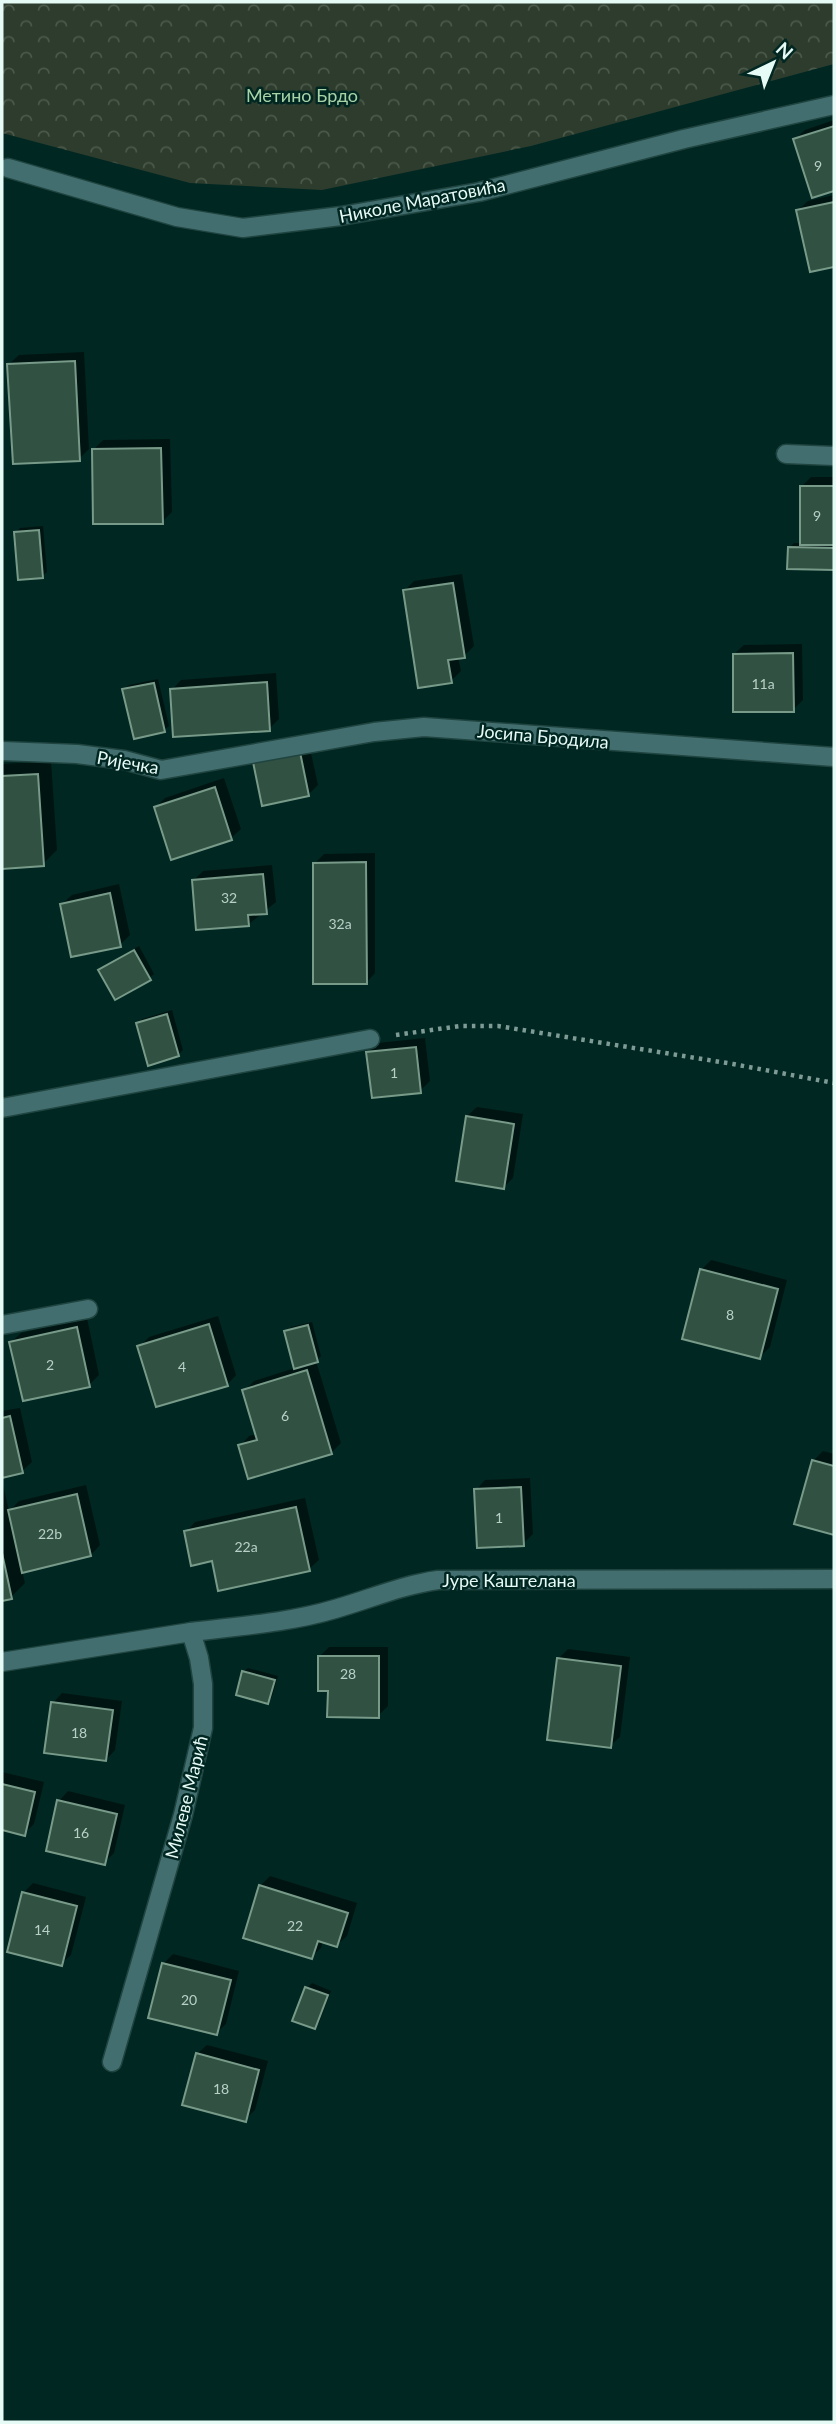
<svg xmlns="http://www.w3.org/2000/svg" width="836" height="2424" font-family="Lato,sans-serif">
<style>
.park{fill:url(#park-crowns)}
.shadow{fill:#0007}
.building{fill:#315242;stroke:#789a89;stroke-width:2}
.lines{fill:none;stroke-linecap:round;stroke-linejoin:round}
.minor-casing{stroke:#204540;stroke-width:21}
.path{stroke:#7e9b96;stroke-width:4.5;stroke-dasharray:3.5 5;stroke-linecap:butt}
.minor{stroke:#436e70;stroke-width:18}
.labels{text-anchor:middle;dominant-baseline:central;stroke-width:5;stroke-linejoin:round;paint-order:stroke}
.number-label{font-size:14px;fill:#b9d0c9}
.park-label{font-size:18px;fill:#a8d3a7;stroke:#002722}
.street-label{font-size:18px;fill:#e6faf6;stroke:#002722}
</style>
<defs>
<pattern id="park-crowns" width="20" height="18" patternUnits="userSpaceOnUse" patternTransform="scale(1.75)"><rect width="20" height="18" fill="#2d3c2c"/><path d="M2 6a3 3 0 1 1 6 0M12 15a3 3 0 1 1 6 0" fill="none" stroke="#4b594b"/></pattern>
</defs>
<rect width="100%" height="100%" fill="#002722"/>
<!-- park -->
<path class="park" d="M 2,2 L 834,2 L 834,64 L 531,146 L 322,190 L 190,183 L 2,133 Z"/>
<!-- shadow -->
<g class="shadow">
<path d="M 834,120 L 834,189 L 813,196 L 795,139 L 805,130 Z"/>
<path d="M 834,195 L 834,265 L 811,270 L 798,210 L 808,201 Z"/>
<path d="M 84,352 L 89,449 L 79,459 L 9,364 L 19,355 Z"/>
<path d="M 170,439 L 172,512 L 162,522 L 94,449 L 103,440 Z"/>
<path d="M 811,477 L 834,477 L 834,568 L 789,567 L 789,548 L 794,543 L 802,543 L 801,487 Z"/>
<path d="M 43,526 L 47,572 L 42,576 L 15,533 L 20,528 Z"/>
<path d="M 462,574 L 474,646 L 464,656 L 458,657 L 461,671 L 451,681 L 404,591 L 414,581 Z"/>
<path d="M 802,644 L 803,700 L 793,710 L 734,654 L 744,645 Z"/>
<path d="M 276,673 L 279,719 L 269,729 L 172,690 L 181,680 Z"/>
<path d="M 158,679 L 169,726 L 164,730 L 124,690 L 129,685 Z"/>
<path d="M 309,744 L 318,785 L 308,795 L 265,753 Z"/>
<path d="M 51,761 L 57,850 L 43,864 L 2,867 L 2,764 Z"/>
<path d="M 224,778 L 241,829 L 231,838 L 156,807 L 165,798 Z"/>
<path d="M 375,853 L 375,973 L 366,983 L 315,863 L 324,854 Z"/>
<path d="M 272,865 L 276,902 L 249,924 L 193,881 L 203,871 Z"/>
<path d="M 119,884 L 130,935 L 120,945 L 62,904 L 72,895 Z"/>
<path d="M 139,946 L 154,974 L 149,978 L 100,970 Z"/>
<path d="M 172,1010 L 183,1050 L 178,1055 L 138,1024 L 142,1019 Z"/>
<path d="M 425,1038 L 430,1081 L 420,1091 L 368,1053 L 378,1043 Z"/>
<path d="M 477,1107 L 523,1114 L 513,1178 L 503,1188 L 467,1116 Z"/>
<path d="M 711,1260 L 787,1280 L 770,1347 L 760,1357 L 701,1270 Z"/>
<path d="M 218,1316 L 236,1375 L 227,1385 L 139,1347 L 149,1337 Z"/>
<path d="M 87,1318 L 99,1375 L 89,1385 L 11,1342 L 21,1333 Z"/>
<path d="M 312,1322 L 321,1356 L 316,1361 L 341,1443 L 331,1453 L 240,1446 L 249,1436 L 257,1434 L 244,1391 L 254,1381 L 295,1368 L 286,1332 L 291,1327 Z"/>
<path d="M 20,1408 L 32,1462 L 22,1471 L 2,1476 L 2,1411 Z"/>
<path d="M 823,1451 L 834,1454 L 834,1533 L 797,1523 L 813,1461 Z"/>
<path d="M 530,1478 L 533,1534 L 523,1544 L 476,1490 L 485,1480 Z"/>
<path d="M 2,1480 L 9,1511 L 19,1501 L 86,1485 L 100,1545 L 91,1555 L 22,1571 L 25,1583 L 11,1597 L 2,1599 Z"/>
<path d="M 305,1498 L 319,1560 L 309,1569 L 214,1559 L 186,1532 L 195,1522 Z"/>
<path d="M 329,1647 L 388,1647 L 388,1706 L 378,1716 L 329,1689 L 319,1657 Z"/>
<path d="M 568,1649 L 630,1657 L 620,1737 L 610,1746 L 559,1658 Z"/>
<path d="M 248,1668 L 278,1676 L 272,1697 L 268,1702 L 243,1672 Z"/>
<path d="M 62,1693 L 122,1701 L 115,1750 L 106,1760 L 53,1703 Z"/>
<path d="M 2,1772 L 44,1782 L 34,1824 L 24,1834 L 2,1829 Z"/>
<path d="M 68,1791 L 125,1805 L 114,1853 L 104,1863 L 59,1801 Z"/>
<path d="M 270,1876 L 357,1903 L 347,1936 L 337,1945 L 323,1941 L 321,1948 L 311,1957 L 245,1937 L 261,1885 Z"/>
<path d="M 33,1883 L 86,1897 L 71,1955 L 61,1964 L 23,1893 Z"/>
<path d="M 173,1954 L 239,1971 L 226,2024 L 216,2033 L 163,1964 Z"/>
<path d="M 312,1983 L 331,1991 L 319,2023 L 314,2027 L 294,2020 L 307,1988 Z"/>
<path d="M 207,2045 L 268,2061 L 255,2110 L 245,2120 L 197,2054 Z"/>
</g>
<!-- building -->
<g class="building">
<path d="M 834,126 L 834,191 L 812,198 L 793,139 Z"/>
<path d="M 834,202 L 834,267 L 810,272 L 796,210 Z"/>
<path d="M 75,361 L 80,461 L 13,464 L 7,364 Z"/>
<path d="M 161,448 L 163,524 L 93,524 L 92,449 Z"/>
<rect x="800" y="486" width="34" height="59"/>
<path d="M 39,530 L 43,578 L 18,580 L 14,532 Z"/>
<path d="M 788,547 L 834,548 L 834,570 L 787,569 Z"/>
<path d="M 453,583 L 465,658 L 448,660 L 452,683 L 418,688 L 403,590 Z"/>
<path d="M 793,653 L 794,712 L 733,712 L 733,654 Z"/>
<path d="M 267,682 L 270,731 L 173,737 L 170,689 Z"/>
<path d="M 154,683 L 165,732 L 134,739 L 122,689 Z"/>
<path d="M 300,752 L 309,796 L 262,806 L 253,762 Z"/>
<path d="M 38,774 L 44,866 L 2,869 L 2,776 Z"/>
<path d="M 215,787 L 232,840 L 171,860 L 154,807 Z"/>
<path d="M 366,862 L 367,984 L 313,984 L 313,863 Z"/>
<path d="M 263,874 L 267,914 L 248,915 L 249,926 L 196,930 L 192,880 Z"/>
<path d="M 110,893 L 121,947 L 71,957 L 60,904 Z"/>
<path d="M 134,950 L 151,980 L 115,1000 L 98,970 Z"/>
<path d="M 167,1014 L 179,1056 L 148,1066 L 136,1023 Z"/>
<path d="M 416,1047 L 421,1093 L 372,1098 L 366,1052 Z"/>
<path d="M 466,1116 L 514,1124 L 504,1189 L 456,1181 Z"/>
<path d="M 700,1269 L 778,1289 L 760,1359 L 682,1339 Z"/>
<path d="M 209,1324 L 228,1386 L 156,1407 L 137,1346 Z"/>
<path d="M 308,1325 L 318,1362 L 294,1369 L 284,1331 Z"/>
<path d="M 77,1327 L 90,1387 L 23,1401 L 9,1342 Z"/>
<path d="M 307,1370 L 332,1454 L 248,1479 L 238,1445 L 257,1440 L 242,1390 Z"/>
<path d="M 10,1416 L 23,1473 L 2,1478 L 2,1418 Z"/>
<path d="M 812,1460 L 834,1466 L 834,1535 L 794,1524 Z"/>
<path d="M 521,1487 L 524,1546 L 477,1548 L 474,1489 Z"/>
<path d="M 77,1494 L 91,1556 L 22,1573 L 8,1510 Z"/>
<path d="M 296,1507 L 310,1571 L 218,1591 L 212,1561 L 191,1566 L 184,1531 Z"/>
<path d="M 2,1553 L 12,1599 L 2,1601 Z"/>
<path d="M 318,1656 L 379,1656 L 379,1718 L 327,1717 L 328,1691 L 318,1691 Z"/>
<path d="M 557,1658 L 621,1666 L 611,1748 L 547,1740 Z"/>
<path d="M 242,1671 L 275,1680 L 268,1704 L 236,1695 Z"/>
<path d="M 51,1702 L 113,1710 L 106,1761 L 44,1753 Z"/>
<path d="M 2,1784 L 35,1792 L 25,1836 L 2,1830 Z"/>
<path d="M 57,1800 L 117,1814 L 105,1865 L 46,1851 Z"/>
<path d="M 259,1885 L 348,1913 L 337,1947 L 318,1941 L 312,1959 L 243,1938 Z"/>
<path d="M 22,1892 L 77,1906 L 62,1966 L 7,1952 Z"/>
<path d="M 162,1963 L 231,1980 L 217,2035 L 148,2018 Z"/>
<path d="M 305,1987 L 328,1995 L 315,2029 L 292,2021 Z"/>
<path d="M 196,2053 L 259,2070 L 246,2122 L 182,2105 Z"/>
</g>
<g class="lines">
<defs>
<g id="minor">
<path d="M 8,168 L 177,217 L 243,228 L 341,216 L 479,192 L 684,139 L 834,105"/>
<path d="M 786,454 L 834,456"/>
<path d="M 2,751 L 77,754 L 124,760 L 161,770 L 374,732 L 424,727 L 834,757"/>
<path d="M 2,1108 L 370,1039"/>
<path d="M 2,1325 L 88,1309"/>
<path d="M 191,1632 C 238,1626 288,1623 335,1609 C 370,1599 402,1585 438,1580 L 834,1579"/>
<path d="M 2,1662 L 191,1632 L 199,1658 L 203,1684 L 203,1728 L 183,1815 L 112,2062"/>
</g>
</defs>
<!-- minor casing -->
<use href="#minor" class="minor-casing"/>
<!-- path -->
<path class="path" d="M 396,1035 L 460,1026 L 498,1026 L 733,1064 L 834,1083"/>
<!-- minor -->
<use href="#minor" class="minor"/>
</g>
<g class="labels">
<!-- number labels -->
<g class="number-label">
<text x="818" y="165">9</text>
<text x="817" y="515">9</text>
<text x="763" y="683">11a</text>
<text x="229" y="897">32</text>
<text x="340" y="923">32a</text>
<text x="394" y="1072">1</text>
<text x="730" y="1314">8</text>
<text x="50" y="1364">2</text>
<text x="182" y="1366">4</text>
<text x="285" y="1415">6</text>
<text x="499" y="1517">1</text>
<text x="50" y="1533">22b</text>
<text x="246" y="1546">22a</text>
<text x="348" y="1673">28</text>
<text x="79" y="1732">18</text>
<text x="81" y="1832">16</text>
<text x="295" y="1925">22</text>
<text x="42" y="1929">14</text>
<text x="189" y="1999">20</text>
<text x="221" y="2088">18</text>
</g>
<!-- park labels -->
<g class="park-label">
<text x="302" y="95">Метино Брдо</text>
</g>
<!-- street labels -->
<g class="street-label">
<text transform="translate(422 200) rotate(-11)">Николе Маратовића</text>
<text transform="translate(543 736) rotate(5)">Јосипа Бродила</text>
<text transform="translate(128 762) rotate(10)">Ријечка</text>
<text x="509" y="1580">Јуре Каштелана</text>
<text transform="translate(186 1797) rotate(-76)">Милеве Марић</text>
</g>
</g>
<!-- border -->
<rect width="836" height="2424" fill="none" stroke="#e6faf6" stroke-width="7"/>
<!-- north arrow -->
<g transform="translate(773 63) rotate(43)" stroke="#002722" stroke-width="5" paint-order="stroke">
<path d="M0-5L12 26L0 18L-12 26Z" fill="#e6faf6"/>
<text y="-10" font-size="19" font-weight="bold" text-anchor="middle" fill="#e6faf6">N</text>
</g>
</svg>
